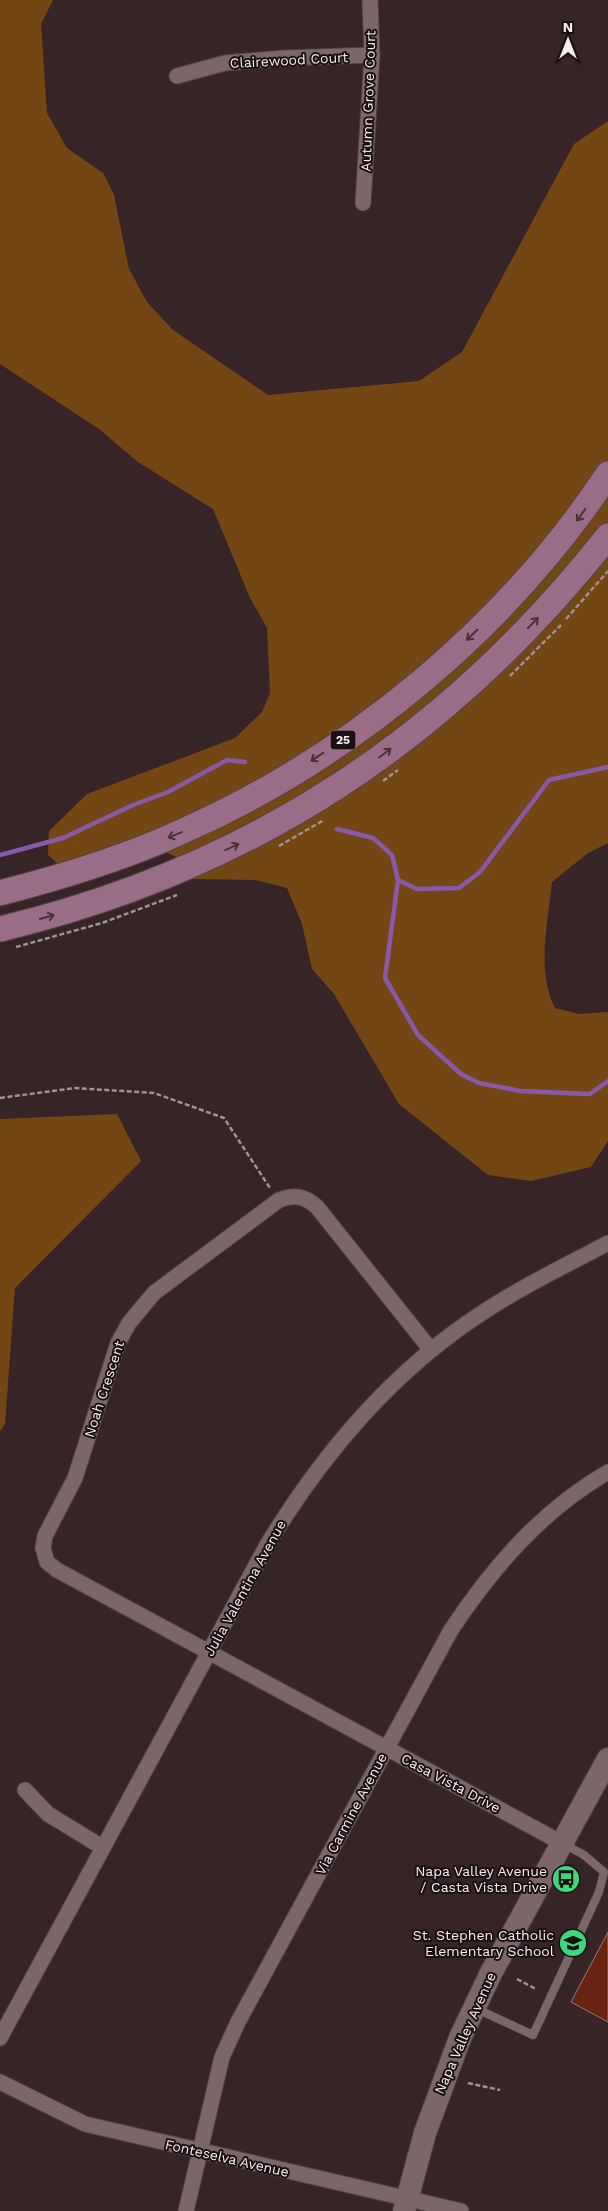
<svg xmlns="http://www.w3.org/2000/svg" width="608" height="2211" font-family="'Work Sans',sans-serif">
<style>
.green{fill:#724714}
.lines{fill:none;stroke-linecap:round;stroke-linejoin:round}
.stream{stroke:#8759a9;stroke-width:4.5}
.building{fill:#692411;stroke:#927c76}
.lane-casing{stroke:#524346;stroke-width:9}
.street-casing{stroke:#524346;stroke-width:17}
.secondary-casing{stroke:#524346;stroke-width:24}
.primary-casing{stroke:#524346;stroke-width:27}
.path{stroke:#a19294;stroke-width:2.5;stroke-dasharray:5 2.5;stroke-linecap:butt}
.lane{stroke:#7c666a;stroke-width:8}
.street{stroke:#7c666a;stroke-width:15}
.secondary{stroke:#7c666a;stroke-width:22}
.primary{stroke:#996d88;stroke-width:25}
.oneway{stroke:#45313b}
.labels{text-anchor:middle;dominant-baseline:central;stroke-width:4;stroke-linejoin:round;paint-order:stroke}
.shield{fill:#181011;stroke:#b6abac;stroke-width:1}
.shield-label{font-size:12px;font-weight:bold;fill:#faedef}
.street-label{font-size:14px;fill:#faedef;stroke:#181011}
.poi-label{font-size:14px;fill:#faedef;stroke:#181011;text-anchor:end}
</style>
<rect width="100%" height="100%" fill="#362427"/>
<!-- green -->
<g class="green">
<path d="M 0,0 L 53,0 L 41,24 L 47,113 L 67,148 L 103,173 L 114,195 L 129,269 L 147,302 L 173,330 L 268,395 L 419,381 L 462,352 L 574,144 L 608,121 L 608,843 L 588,853 L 552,882 C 548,923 536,970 555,1008 L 579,1014 L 608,1012 L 608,1141 L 591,1167 L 531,1181 L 488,1175 L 399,1104 L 334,994 L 312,969 L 302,924 L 287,888 L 256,880 L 193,879 L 181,859 L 158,849 L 58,864 L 48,855 L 49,831 L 87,794 L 235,738 L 262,712 L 270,693 L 267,628 L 250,598 L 213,509 L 138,462 L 99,429 L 0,364 Z"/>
<path d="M 117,1114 L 141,1161 L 15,1288 L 5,1424 L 0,1431 L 0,1119 Z"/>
</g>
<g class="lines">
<!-- stream -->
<g class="stream">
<path d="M 337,829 L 373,838 L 392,855 L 398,880 L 385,978 L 418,1035 L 461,1074 L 479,1083 L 520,1091 L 590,1094 L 608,1081"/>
<path d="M 0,855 L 63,838 L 133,805 L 168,792 L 227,760 L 245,762"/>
<path d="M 398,880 L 417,889 L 459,888 L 480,872 L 549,780 L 608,767"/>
</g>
</g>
<!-- building -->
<path class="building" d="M 608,1932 L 608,2022 L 571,2002 Z"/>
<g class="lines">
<defs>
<path id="lane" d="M 477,2009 L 533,2035 L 599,1892 L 604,1872 L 584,1855 L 564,1844"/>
<g id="street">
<path d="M 177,76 L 225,63 L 284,58 L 372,55"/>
<path d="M 363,203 L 372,55 L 370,0"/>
<path d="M 431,1350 L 317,1207 C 305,1196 294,1194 279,1200 L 154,1293 L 129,1323 L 118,1343 L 75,1478 L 45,1536 L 43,1548 L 47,1562 L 57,1570 L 562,1843"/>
<path d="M 25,1790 L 48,1814 L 102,1847"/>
<path d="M 0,2038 L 267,1545 C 324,1452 393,1370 485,1311 C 524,1285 567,1265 608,1243"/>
<path d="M 0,2082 L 85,2124 L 461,2211"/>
<path d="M 186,2211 L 222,2057 L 238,2022 L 451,1630 C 493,1567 542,1510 608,1472"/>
</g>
<path id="secondary" d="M 404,2211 L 425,2133 L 460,2038 L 491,1973 L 608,1759"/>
<g id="primary">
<path d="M 0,893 C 62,877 125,858 183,831 C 352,756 506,628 608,474"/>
<path d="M 0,929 C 251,869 449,738 608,536"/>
</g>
</defs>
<!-- lane casing -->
<use href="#lane" class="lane-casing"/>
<!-- street casing -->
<use href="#street" class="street-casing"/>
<!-- secondary casing -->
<use href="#secondary" class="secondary-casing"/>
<!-- primary casing -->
<use href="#primary" class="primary-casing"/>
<!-- path -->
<g class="path">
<path d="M 566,619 L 608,571"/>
<path d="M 510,676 L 561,625"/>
<path d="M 383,781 L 398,770"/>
<path d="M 279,846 L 324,820"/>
<path d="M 16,947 L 102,923 L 177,895"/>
<path d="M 0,1098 L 75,1088 L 154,1093 L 224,1118 L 270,1188"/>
<path d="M 517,1979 L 536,1989"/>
<path d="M 468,2083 L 500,2090"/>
</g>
<!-- lane -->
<use href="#lane" class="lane"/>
<!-- street -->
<use href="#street" class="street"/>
<!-- secondary -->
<use href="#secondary" class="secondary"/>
<!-- primary -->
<use href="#primary" class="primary"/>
</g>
<!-- one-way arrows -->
<defs><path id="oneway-shaft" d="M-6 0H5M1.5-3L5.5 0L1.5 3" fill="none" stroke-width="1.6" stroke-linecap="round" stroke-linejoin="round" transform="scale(1.25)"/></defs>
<g class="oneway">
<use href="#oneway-shaft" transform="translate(581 515) rotate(125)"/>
<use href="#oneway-shaft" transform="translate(533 623) rotate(-46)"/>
<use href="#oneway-shaft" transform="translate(472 635) rotate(136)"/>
<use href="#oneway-shaft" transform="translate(385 753) rotate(-37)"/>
<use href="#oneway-shaft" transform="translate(317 757) rotate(147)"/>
<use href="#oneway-shaft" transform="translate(175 835) rotate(158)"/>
<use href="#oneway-shaft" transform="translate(232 847) rotate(-25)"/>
<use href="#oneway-shaft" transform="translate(47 917) rotate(-16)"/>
</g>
<!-- icons -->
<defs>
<symbol id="bus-disc" viewBox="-11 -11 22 22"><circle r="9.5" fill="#3fd77d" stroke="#181011"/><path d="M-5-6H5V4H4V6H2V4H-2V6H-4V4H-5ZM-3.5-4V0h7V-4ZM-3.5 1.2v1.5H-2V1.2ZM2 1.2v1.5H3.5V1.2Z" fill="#111"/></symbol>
<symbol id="school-disc" viewBox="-11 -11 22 22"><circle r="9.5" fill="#3fd77d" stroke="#181011"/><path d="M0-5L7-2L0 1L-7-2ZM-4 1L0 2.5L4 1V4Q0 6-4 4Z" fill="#111"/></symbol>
</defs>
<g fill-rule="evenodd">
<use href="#bus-disc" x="550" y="1863" width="32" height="32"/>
<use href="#school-disc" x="557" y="1927" width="32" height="32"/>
</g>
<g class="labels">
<!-- shield labels -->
<rect class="shield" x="330.5" y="730.5" width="25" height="19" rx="4"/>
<g class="shield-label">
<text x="343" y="740">25</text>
</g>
<!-- street labels -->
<g class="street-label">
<text transform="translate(289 60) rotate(-3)">Clairewood Court</text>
<text transform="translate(368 101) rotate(-88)">Autumn Grove Court</text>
<text transform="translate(104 1389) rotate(-72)">Noah Crescent</text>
<text transform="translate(245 1588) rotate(-61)">Julia Valentina Avenue</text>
<text transform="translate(451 1783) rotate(28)">Casa Vista Drive</text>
<text transform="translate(351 1814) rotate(-62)">Via Carmine Avenue</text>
<text transform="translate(465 2033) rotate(-66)">Napa Valley Avenue</text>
<text transform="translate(227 2158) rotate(13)">Fonteselva Avenue</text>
</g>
<!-- poi labels -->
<g class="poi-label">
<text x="547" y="1871">Napa Valley Avenue<tspan x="547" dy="16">/ Casta Vista Drive</tspan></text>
<text x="554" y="1935">St. Stephen Catholic<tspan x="554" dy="16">Elementary School</tspan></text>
</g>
</g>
<!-- north arrow -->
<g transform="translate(568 40)" stroke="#181011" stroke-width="4" paint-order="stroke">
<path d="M0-4L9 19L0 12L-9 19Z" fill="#faedef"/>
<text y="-8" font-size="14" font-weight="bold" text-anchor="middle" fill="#faedef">N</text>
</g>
</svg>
